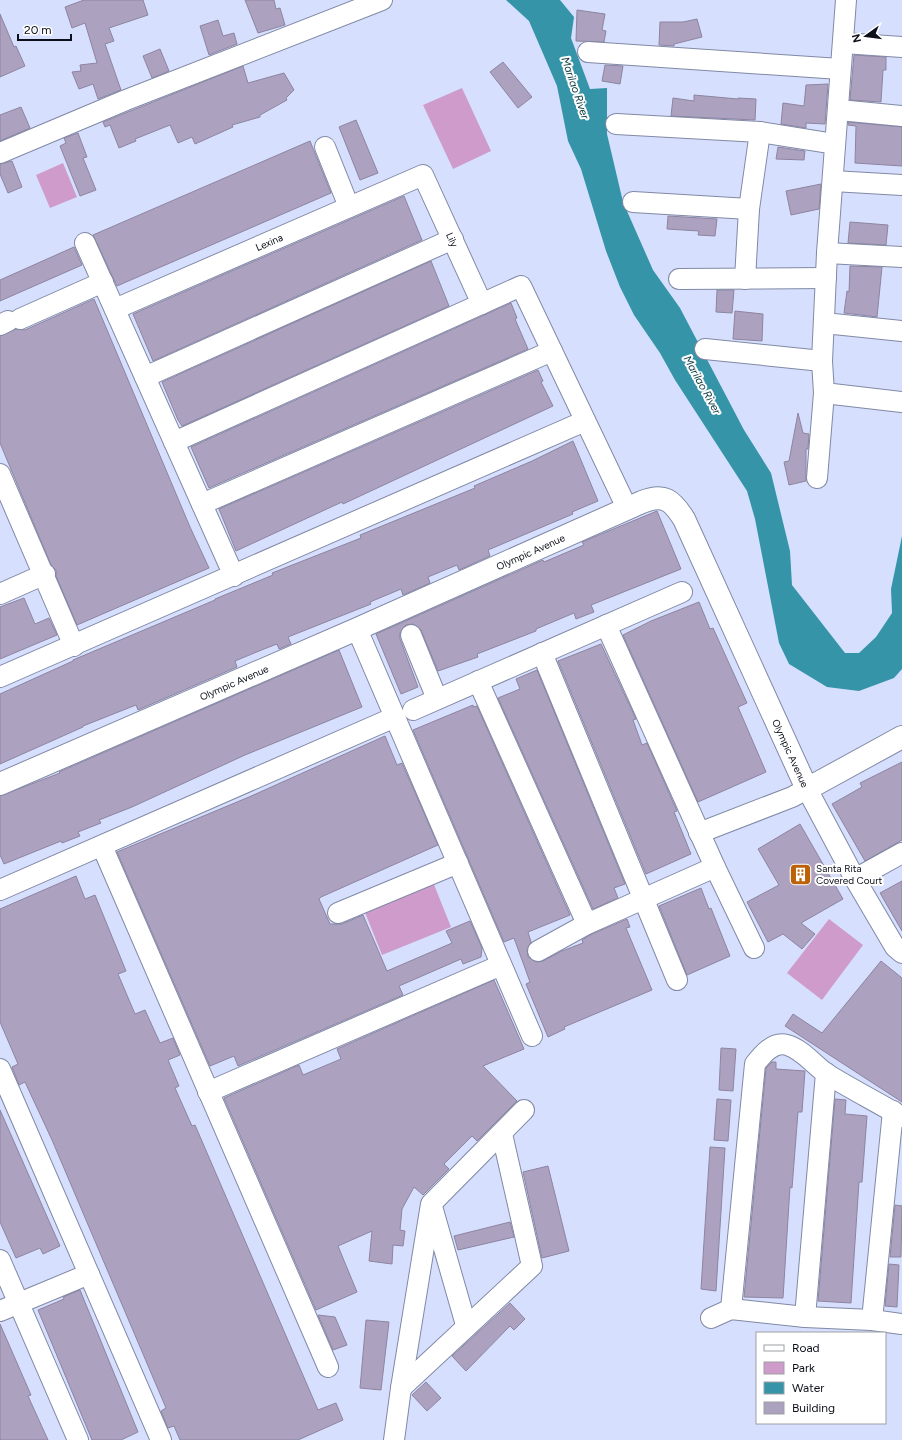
<svg xmlns="http://www.w3.org/2000/svg" width="902" height="1440" font-family="Figtree,sans-serif">
<style>
.green{fill:#ce9bca}
.water{fill:#3594a7}
.building{fill:#aca2c0;stroke:#8d84a0}
.lines{fill:none;stroke-linecap:round;stroke-linejoin:round}
.minor-casing{stroke:#8089a5;stroke-width:22}
.tertiary-casing{stroke:#8089a5;stroke-width:24}
.minor{stroke:#fff;stroke-width:20}
.tertiary{stroke:#fff;stroke-width:22}
.labels{text-anchor:middle;dominant-baseline:central;stroke-width:4;stroke-linejoin:round;paint-order:stroke}
.street-label{font-size:10px;fill:#0c0f19;stroke:#fff}
.poi-label{font-size:10px;fill:#0c0f19;stroke:#fff;text-anchor:start}
.water-label{font-size:11px;font-style:italic;fill:#07353d;stroke:#fff}
</style>
<rect width="100%" height="100%" fill="#d6e0fe"/>
<!-- green -->
<g class="green">
<path d="M 462,88 L 491,151 L 453,169 L 423,105 Z"/>
<path d="M 63,163 L 77,197 L 50,208 L 36,175 Z"/>
<path d="M 433,882 L 451,927 L 382,955 L 364,910 Z"/>
<path d="M 829,919 L 863,945 L 822,1000 L 787,973 Z"/>
</g>
<!-- water -->
<path class="water" d="M 506,0 L 560,0 L 574,17 L 571,38 L 590,89 L 607,88 L 607,134 L 623,202 L 653,270 L 680,308 L 744,430 L 771,473 L 790,551 L 792,585 L 845,653 L 859,653 L 876,637 L 892,613 L 891,589 L 902,536 L 902,669 L 894,678 L 859,691 L 827,687 L 789,664 L 779,643 L 755,519 L 747,491 L 675,380 L 660,353 L 634,315 L 620,287 L 606,251 L 581,169 L 568,141 L 557,86 L 529,21 Z"/>
<!-- building -->
<g class="building">
<path d="M 84,0 L 143,0 L 148,15 L 109,28 L 114,41 L 105,44 L 121,90 L 98,99 L 93,84 L 79,89 L 72,72 L 81,71 L 80,65 L 97,63 L 85,23 L 72,28 L 65,7 Z"/>
<path d="M 245,0 L 274,0 L 276,9 L 280,8 L 285,25 L 258,33 Z"/>
<path d="M 577,10 L 605,14 L 602,30 L 606,31 L 604,42 L 576,41 Z"/>
<path d="M 0,14 L 14,47 L 16,46 L 25,66 L 0,77 Z"/>
<path d="M 697,19 L 702,37 L 674,44 L 674,46 L 659,45 L 660,22 L 683,22 Z"/>
<path d="M 218,20 L 223,36 L 234,33 L 237,44 L 209,55 L 200,26 Z"/>
<path d="M 160,49 L 169,71 L 152,78 L 143,56 Z"/>
<path d="M 854,55 L 886,57 L 886,70 L 883,70 L 881,102 L 850,100 Z"/>
<path d="M 503,62 L 532,97 L 518,108 L 490,72 Z"/>
<path d="M 605,65 L 623,66 L 620,84 L 602,81 Z"/>
<path d="M 243,66 L 248,83 L 284,73 L 294,90 L 286,98 L 287,100 L 260,115 L 260,117 L 232,125 L 233,127 L 195,144 L 192,137 L 178,143 L 170,125 L 135,139 L 136,141 L 119,148 L 110,125 L 105,127 L 103,122 Z"/>
<path d="M 828,84 L 825,124 L 806,123 L 806,128 L 781,124 L 783,103 L 804,106 L 806,85 Z"/>
<path d="M 694,95 L 738,99 L 738,98 L 756,99 L 755,120 L 671,116 L 673,98 L 694,101 Z"/>
<path d="M 21,107 L 30,128 L 0,141 L 0,115 Z"/>
<path d="M 356,120 L 378,173 L 360,180 L 339,127 Z"/>
<path d="M 848,122 L 902,127 L 902,166 L 855,163 L 856,126 L 848,125 Z"/>
<path d="M 78,133 L 87,157 L 83,158 L 96,190 L 80,196 L 60,146 L 66,143 L 64,138 Z"/>
<path d="M 310,141 L 331,193 L 117,286 L 93,235 Z"/>
<path d="M 778,147 L 805,151 L 804,160 L 776,159 Z"/>
<path d="M 12,161 L 22,187 L 8,193 L 0,174 L 0,164 Z"/>
<path d="M 821,184 L 819,209 L 791,215 L 786,191 Z"/>
<path d="M 404,196 L 422,240 L 153,361 L 133,314 Z"/>
<path d="M 668,216 L 717,219 L 715,236 L 698,235 L 699,231 L 667,229 Z"/>
<path d="M 850,222 L 888,225 L 886,245 L 848,243 Z"/>
<path d="M 74,247 L 82,265 L 0,301 L 0,280 Z"/>
<path d="M 431,261 L 449,306 L 182,426 L 178,420 L 162,382 Z"/>
<path d="M 850,266 L 882,267 L 877,317 L 844,313 L 847,291 L 849,292 Z"/>
<path d="M 717,290 L 734,290 L 732,313 L 716,312 Z"/>
<path d="M 94,299 L 190,527 L 209,568 L 77,625 L 56,576 L 56,570 L 51,565 L 0,443 L 0,336 L 16,329 L 25,330 Z"/>
<path d="M 511,303 L 517,318 L 515,319 L 528,349 L 209,488 L 191,447 Z"/>
<path d="M 735,311 L 763,314 L 762,341 L 733,339 Z"/>
<path d="M 538,370 L 543,381 L 541,382 L 553,406 L 343,504 L 342,502 L 236,551 L 219,509 Z"/>
<path d="M 798,413 L 803,433 L 809,434 L 808,449 L 806,449 L 806,481 L 789,485 L 784,462 L 789,461 Z"/>
<path d="M 573,441 L 598,501 L 572,512 L 573,514 L 488,550 L 490,556 L 459,570 L 457,565 L 428,577 L 430,583 L 403,595 L 401,589 L 370,602 L 371,604 L 288,637 L 291,644 L 279,649 L 277,644 L 264,649 L 235,661 L 237,667 L 138,710 L 136,705 L 83,726 L 83,727 L 0,764 L 0,694 L 73,661 L 73,660 L 215,600 L 215,599 L 273,575 L 272,573 L 361,538 L 360,535 L 475,488 L 474,486 L 532,461 Z"/>
<path d="M 657,511 L 681,569 L 591,605 L 594,612 L 576,619 L 574,613 L 536,629 L 536,631 L 477,654 L 478,657 L 438,671 L 421,630 L 413,624 L 406,625 L 400,633 L 400,639 L 418,687 L 401,694 L 376,634 L 543,560 L 544,562 L 584,545 L 582,542 Z"/>
<path d="M 24,598 L 35,624 L 49,618 L 57,635 L 0,659 L 0,607 Z"/>
<path d="M 699,602 L 710,629 L 713,628 L 747,703 L 738,707 L 766,772 L 698,802 L 623,635 L 651,621 Z"/>
<path d="M 601,644 L 636,719 L 633,720 L 642,745 L 647,743 L 677,811 L 674,812 L 691,854 L 646,874 L 558,661 Z"/>
<path d="M 339,650 L 362,707 L 245,755 L 132,807 L 99,820 L 101,823 L 78,832 L 80,836 L 62,843 L 61,841 L 4,864 L 0,855 L 0,796 L 60,773 L 59,772 Z"/>
<path d="M 537,670 L 625,884 L 614,888 L 618,898 L 593,909 L 498,698 L 520,689 L 516,679 Z"/>
<path d="M 473,705 L 473,707 L 477,706 L 570,915 L 528,932 L 531,942 L 527,950 L 528,957 L 537,962 L 543,961 L 562,951 L 583,943 L 582,940 L 592,934 L 627,919 L 630,927 L 626,928 L 652,990 L 564,1027 L 565,1029 L 548,1037 L 526,984 L 530,982 L 514,938 L 504,942 L 413,730 Z"/>
<path d="M 385,736 L 397,765 L 402,763 L 438,845 L 321,897 L 319,899 L 330,924 L 342,924 L 363,915 L 387,971 L 452,943 L 446,931 L 470,921 L 482,948 L 481,957 L 463,964 L 461,959 L 399,986 L 403,995 L 238,1066 L 234,1056 L 210,1066 L 117,852 L 249,797 Z"/>
<path d="M 902,762 L 902,840 L 865,861 L 832,804 L 862,787 L 860,783 Z"/>
<path d="M 800,824 L 843,899 L 801,923 L 815,934 L 802,949 L 783,934 L 768,942 L 747,902 L 779,885 L 758,849 Z"/>
<path d="M 76,876 L 85,899 L 95,895 L 126,971 L 118,974 L 135,1014 L 145,1010 L 160,1043 L 173,1038 L 180,1055 L 168,1060 L 179,1086 L 175,1088 L 192,1126 L 195,1125 L 318,1410 L 336,1403 L 343,1420 L 298,1440 L 180,1440 L 174,1426 L 168,1428 L 161,1411 L 166,1408 L 52,1140 L 25,1082 L 19,1085 L 12,1067 L 18,1064 L 0,1022 L 0,909 Z"/>
<path d="M 902,881 L 902,931 L 880,893 Z"/>
<path d="M 701,888 L 709,909 L 711,908 L 730,956 L 687,975 L 659,906 Z"/>
<path d="M 881,961 L 902,978 L 902,1102 L 785,1026 L 793,1014 L 822,1033 Z"/>
<path d="M 494,980 L 524,1049 L 483,1066 L 517,1101 L 477,1141 L 472,1136 L 444,1164 L 449,1169 L 423,1195 L 414,1187 L 402,1209 L 400,1230 L 405,1231 L 403,1246 L 393,1245 L 392,1264 L 369,1261 L 372,1231 L 338,1246 L 357,1292 L 316,1310 L 224,1098 L 299,1065 L 303,1075 L 341,1059 L 337,1049 Z"/>
<path d="M 721,1048 L 736,1049 L 733,1091 L 719,1090 Z"/>
<path d="M 772,1062 L 776,1062 L 776,1069 L 805,1071 L 802,1112 L 798,1112 L 792,1188 L 790,1187 L 783,1298 L 744,1297 L 766,1068 Z"/>
<path d="M 717,1099 L 731,1100 L 728,1141 L 714,1140 Z"/>
<path d="M 835,1099 L 846,1100 L 845,1114 L 867,1116 L 862,1182 L 859,1182 L 851,1303 L 818,1301 Z"/>
<path d="M 0,1110 L 60,1246 L 43,1254 L 40,1248 L 16,1258 L 0,1222 Z"/>
<path d="M 710,1147 L 725,1148 L 716,1291 L 701,1289 Z"/>
<path d="M 548,1166 L 569,1251 L 542,1258 L 523,1172 Z"/>
<path d="M 895,1205 L 902,1206 L 901,1257 L 890,1257 Z"/>
<path d="M 510,1222 L 514,1237 L 458,1250 L 454,1236 Z"/>
<path d="M 889,1264 L 899,1265 L 897,1307 L 885,1306 Z"/>
<path d="M 80,1290 L 138,1432 L 121,1440 L 92,1440 L 38,1310 L 64,1299 L 63,1297 Z"/>
<path d="M 510,1303 L 525,1319 L 514,1330 L 510,1326 L 466,1371 L 452,1356 Z"/>
<path d="M 318,1315 L 335,1317 L 347,1345 L 333,1350 Z"/>
<path d="M 366,1320 L 389,1322 L 381,1390 L 360,1388 Z"/>
<path d="M 0,1324 L 31,1395 L 28,1396 L 48,1440 L 0,1440 Z"/>
<path d="M 426,1382 L 441,1398 L 427,1411 L 412,1395 Z"/>
</g>
<g class="lines">
<defs>
<g id="minor">
<path d="M 843,43 L 902,47"/>
<path d="M 588,52 L 840,69"/>
<path d="M 839,110 L 902,116"/>
<path d="M 616,124 L 760,132 L 835,144"/>
<path d="M 325,147 L 349,207"/>
<path d="M 0,153 L 126,100 L 382,0"/>
<path d="M 833,181 L 902,185"/>
<path d="M 633,202 L 749,209"/>
<path d="M 85,243 L 234,576"/>
<path d="M 827,253 L 902,257"/>
<path d="M 679,279 L 826,278"/>
<path d="M 745,279 L 749,209 L 760,132"/>
<path id="s1" d="M 115,309 L 423,175 L 482,304"/>
<path d="M 20,319 L 103,282"/>
<path d="M 824,323 L 902,331"/>
<path d="M 0,325 L 8,321"/>
<path d="M 705,349 L 822,361"/>
<path d="M 145,377 L 453,239"/>
<path d="M 824,393 L 902,402"/>
<path d="M 174,442 L 521,286 L 627,508"/>
<path d="M 0,474 L 74,646"/>
<path d="M 817,478 L 824,393 L 822,361 L 827,253 L 846,0"/>
<path d="M 202,504 L 552,351"/>
<path d="M 0,594 L 45,574"/>
<path d="M 606,625 L 715,867 L 754,948"/>
<path d="M 357,629 L 532,1036"/>
<path d="M 411,635 L 437,699"/>
<path d="M 542,653 L 677,980"/>
<path d="M 0,677 L 585,421"/>
<path d="M 478,681 L 587,924"/>
<path d="M 413,710 L 682,592"/>
<path d="M 699,833 L 792,797 L 807,789 L 855,879 L 895,947 L 902,953"/>
<path d="M 102,846 L 328,1367"/>
<path d="M 855,879 L 902,853"/>
<path d="M 0,890 L 395,717"/>
<path d="M 338,913 L 458,863"/>
<path d="M 538,951 L 587,924 L 715,867"/>
<path d="M 0,1069 L 161,1440"/>
<path d="M 208,1092 L 501,965"/>
<path d="M 433,1210 L 466,1325"/>
<path d="M 0,1260 L 78,1440"/>
<path d="M 731,1309 L 755,1064 C 762,1055 773,1041 787,1045 C 802,1049 814,1065 827,1074 C 851,1089 877,1102 902,1117"/>
<path d="M 0,1311 L 89,1274"/>
<path d="M 805,1317 L 826,1073"/>
<path d="M 711,1318 L 731,1309 L 805,1317 L 872,1320 L 902,1324"/>
<path d="M 872,1320 L 893,1111"/>
<path d="M 401,1388 L 532,1266 L 502,1134"/>
<path d="M 394,1440 L 401,1388 L 431,1204 L 524,1110"/>
</g>
<g id="tertiary">
<path id="s2" d="M 0,784 L 357,629 L 642,502 C 664,493 672,500 684,519 L 807,789 L 902,737"/>
</g>
</defs>
<!-- minor casing -->
<use href="#minor" class="minor-casing"/>
<!-- tertiary casing -->
<use href="#tertiary" class="tertiary-casing"/>
<!-- minor -->
<use href="#minor" class="minor"/>
<!-- tertiary -->
<use href="#tertiary" class="tertiary"/>
</g>
<!-- icons -->
<defs>
<symbol id="building-square" viewBox="-11 -11 22 22"><rect x="-9" y="-9" width="18" height="18" rx="4" fill="#bc6204" stroke="#fff"/><path d="M-4-6H4V6H1V3H-1V6H-4ZM-2.5-4.3h1.7v1.8h-1.7ZM.8-4.3h1.7v1.8H.8ZM-2.5-1h1.7V.8h-1.7ZM.8-1h1.7V.8H.8Z" fill="#fff"/></symbol>
</defs>
<g fill-rule="evenodd">
<use href="#building-square" x="788" y="862" width="25" height="25"/>
</g>
<g class="labels">
<!-- street labels -->
<g class="street-label">
<text stroke="none"><textPath href="#s1" startOffset="407">Lily</textPath></text>
<text stroke="none"><textPath href="#s1" startOffset="168">Lexina</textPath></text>
<text stroke="none"><textPath href="#s2" startOffset="579">Olympic Avenue</textPath></text>
<text stroke="none"><textPath href="#s2" startOffset="255">Olympic Avenue</textPath></text>
<text stroke="none"><textPath href="#s2" startOffset="1010">Olympic Avenue</textPath></text>
</g>
<!-- poi labels -->
<g class="poi-label">
<text x="816" y="868">Santa Rita<tspan x="816" dy="12">Covered Court</tspan></text>
</g>
<!-- water labels -->
<g class="water-label">
<text transform="translate(575 88) rotate(71)">Marilao River</text>
<text transform="translate(702 385) rotate(61)">Marilao River</text>
</g>
</g>
<!-- legend -->
<rect x="756" y="1332" width="130" height="92" fill="#ffffff" stroke="#9e9fa3"/>
<rect x="764" y="1345" width="20" height="6" fill="#ffffff" stroke="#9e9fa3"/>
<text x="792" y="1352" font-size="12" fill="#0c0f19">Road</text>
<rect x="764" y="1362" width="20" height="12" fill="#ce9bca" stroke="#9e9fa3"/>
<text x="792" y="1372" font-size="12" fill="#0c0f19">Park</text>
<rect x="764" y="1382" width="20" height="12" fill="#3594a7" stroke="#9e9fa3"/>
<text x="792" y="1392" font-size="12" fill="#0c0f19">Water</text>
<rect x="764" y="1402" width="20" height="12" fill="#aca2c0" stroke="#9e9fa3"/>
<text x="792" y="1412" font-size="12" fill="#0c0f19">Building</text>
<!-- north arrow -->
<g transform="translate(866 36) rotate(256)" stroke="#ffffff" stroke-width="3" paint-order="stroke">
<path d="M0-3L7 15L0 10L-7 15Z" fill="#0c0f19"/>
<text y="-6" font-size="11" font-weight="bold" text-anchor="middle" fill="#0c0f19">N</text>
</g>
<!-- scale -->
<path d="M18 34v6h53v-6" fill="none" stroke="#0c0f19" stroke-width="2"/>
<text x="24" y="34" font-size="12" fill="#0c0f19" stroke="#ffffff" stroke-width="3" paint-order="stroke">20 m</text>
</svg>
